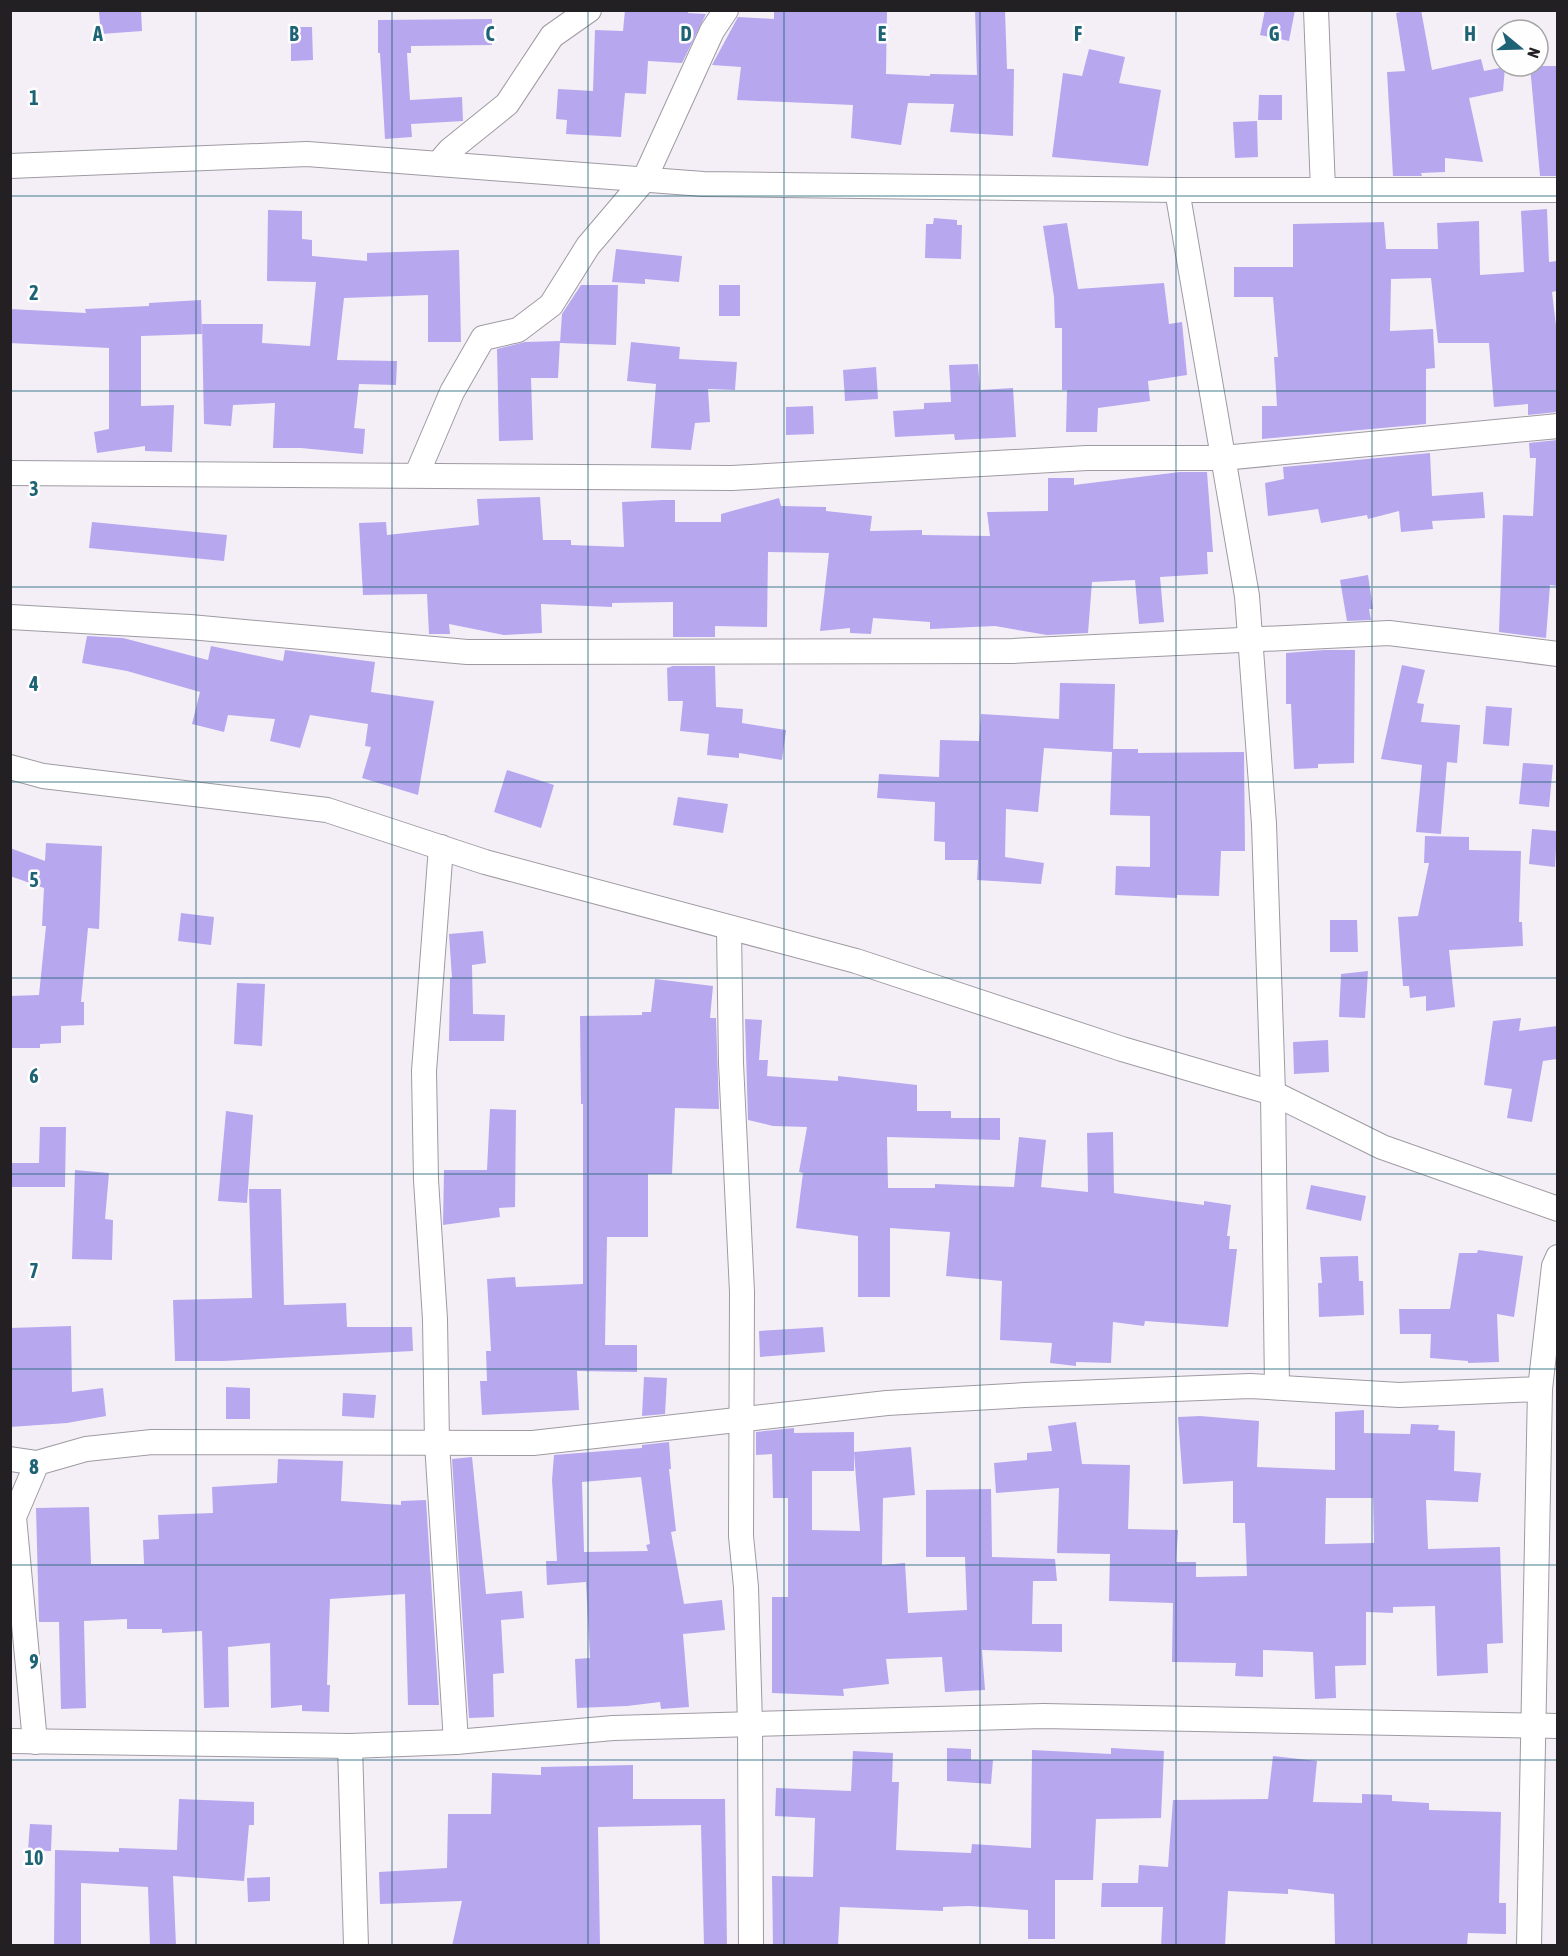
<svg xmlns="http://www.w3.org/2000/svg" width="1568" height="1956" font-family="'Asap Condensed',sans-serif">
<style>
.building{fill:#b7a7ef;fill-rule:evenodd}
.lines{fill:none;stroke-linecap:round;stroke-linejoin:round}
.minor-casing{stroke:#9f9aa2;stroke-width:26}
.minor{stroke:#fff;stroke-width:24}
.grid{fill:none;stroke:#1e6375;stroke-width:1.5;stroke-opacity:0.55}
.grid-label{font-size:20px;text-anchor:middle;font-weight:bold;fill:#1e6375;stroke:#fefefe;stroke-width:5;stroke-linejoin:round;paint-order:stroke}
</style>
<rect width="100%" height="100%" fill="#f4eff7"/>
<!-- building -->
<g class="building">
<path d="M 141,10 L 142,31 L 101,34 L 99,12 Z"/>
<path d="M 625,10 L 689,10 L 688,13 L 706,14 L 682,63 L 648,61 L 646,94 L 625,93 L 621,137 L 566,134 L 567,120 L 556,119 L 558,89 L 593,91 L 595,30 L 623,31 Z"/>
<path d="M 774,10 L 887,10 L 886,74 L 930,76 L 930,74 L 977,75 L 975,10 L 1005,10 L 1007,69 L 1014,69 L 1013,136 L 950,132 L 954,104 L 908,103 L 901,145 L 851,138 L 853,105 L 737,100 L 741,67 L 712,65 L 738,17 L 774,19 Z"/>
<path d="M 1265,10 L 1295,10 L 1289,41 L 1260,35 Z"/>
<path d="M 1410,10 L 1421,10 L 1432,70 L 1481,59 L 1484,71 L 1505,67 L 1503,91 L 1469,98 L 1483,162 L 1445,158 L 1445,172 L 1421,173 L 1422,176 L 1393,176 L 1387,72 L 1405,71 L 1396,13 Z"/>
<path d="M 492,19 L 492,45 L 411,46 L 411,53 L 407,53 L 410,100 L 462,97 L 463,121 L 411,124 L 412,137 L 385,139 L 380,53 L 378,53 L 378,20 Z"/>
<path d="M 291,27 L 312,27 L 313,60 L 291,61 Z"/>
<path d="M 1089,49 L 1125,57 L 1119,83 L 1161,90 L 1148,166 L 1052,157 L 1063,73 L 1082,76 Z"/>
<path d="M 1530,66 L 1557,66 L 1557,176 L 1540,176 Z"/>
<path d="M 1259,95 L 1282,95 L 1282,120 L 1258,120 Z"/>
<path d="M 1257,121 L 1258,157 L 1235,158 L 1233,122 Z"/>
<path d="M 1547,209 L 1549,262 L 1557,261 L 1557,291 L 1552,292 L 1557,334 L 1557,412 L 1528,415 L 1528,404 L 1494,407 L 1489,343 L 1438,343 L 1431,278 L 1391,279 L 1390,331 L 1433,329 L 1435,368 L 1426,369 L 1426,424 L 1262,439 L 1262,406 L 1277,406 L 1274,357 L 1278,357 L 1273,297 L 1234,297 L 1234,267 L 1293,267 L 1293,224 L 1384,222 L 1386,249 L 1438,249 L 1437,223 L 1479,221 L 1480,275 L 1524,272 L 1521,211 Z"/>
<path d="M 268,210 L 302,211 L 302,239 L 312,240 L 312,256 L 367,261 L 367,253 L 459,250 L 461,342 L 428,342 L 428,295 L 344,298 L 337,360 L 397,361 L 396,385 L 359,384 L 354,428 L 365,429 L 363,454 L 301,448 L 273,448 L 275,403 L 233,405 L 231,426 L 204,424 L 202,324 L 263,324 L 262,343 L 310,346 L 316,282 L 267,281 Z"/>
<path d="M 934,218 L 957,220 L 957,225 L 962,225 L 961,259 L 925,258 L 926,224 L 933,224 Z"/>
<path d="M 1067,223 L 1078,289 L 1164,283 L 1169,324 L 1182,322 L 1187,375 L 1148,381 L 1150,401 L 1098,408 L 1097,432 L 1066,432 L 1067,390 L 1062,390 L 1062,328 L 1055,328 L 1054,297 L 1043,226 Z"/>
<path d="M 616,249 L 682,256 L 679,282 L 645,279 L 645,284 L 612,282 Z"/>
<path d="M 581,285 L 618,285 L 616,345 L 560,343 L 562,314 Z"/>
<rect x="719" y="285" width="21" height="31"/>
<path d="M 201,300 L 202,334 L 141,336 L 141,406 L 174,405 L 172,452 L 145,451 L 145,446 L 97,453 L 94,432 L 109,429 L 109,348 L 10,343 L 10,309 L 86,313 L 85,309 L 149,306 L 149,303 Z"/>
<path d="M 560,341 L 558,378 L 531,378 L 533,440 L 499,441 L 497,349 L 525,342 Z"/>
<path d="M 631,342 L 680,347 L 679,359 L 737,362 L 735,390 L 708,389 L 710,422 L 695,423 L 691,450 L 651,448 L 656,384 L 627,381 Z"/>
<path d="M 978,364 L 980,390 L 1013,388 L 1016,437 L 955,440 L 954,434 L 895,437 L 893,411 L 924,409 L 924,403 L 951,402 L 949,365 Z"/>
<path d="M 876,367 L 878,399 L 845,401 L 843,370 Z"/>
<path d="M 813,406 L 814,434 L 786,435 L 786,407 Z"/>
<path d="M 1557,440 L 1557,586 L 1550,585 L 1546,638 L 1499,632 L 1503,515 L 1533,516 L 1536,458 L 1530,458 L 1529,443 Z"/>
<path d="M 1430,453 L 1432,496 L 1483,492 L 1485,518 L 1432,521 L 1433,529 L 1401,532 L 1399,511 L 1368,519 L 1367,515 L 1321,523 L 1318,509 L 1268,516 L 1265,483 L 1284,479 L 1283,467 Z"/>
<path d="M 1180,472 L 1207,472 L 1213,552 L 1207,552 L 1208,574 L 1160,577 L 1164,622 L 1139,624 L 1135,580 L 1092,582 L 1088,633 L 1047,635 L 995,626 L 930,629 L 930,622 L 873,618 L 871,634 L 850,633 L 850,628 L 820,631 L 829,553 L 768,552 L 767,627 L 715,626 L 715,637 L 673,637 L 673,602 L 612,603 L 612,607 L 541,604 L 542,633 L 504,635 L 449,624 L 450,634 L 429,634 L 427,594 L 363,595 L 359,523 L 386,522 L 387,535 L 479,525 L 477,499 L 540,497 L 543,540 L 571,540 L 571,545 L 624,547 L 622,502 L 663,500 L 675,500 L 675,522 L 721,522 L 721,514 L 779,498 L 781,506 L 826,507 L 826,511 L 872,516 L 870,531 L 922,530 L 922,535 L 990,536 L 987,512 L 1048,511 L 1048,478 L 1074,478 L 1074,485 Z"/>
<path d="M 92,522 L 227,535 L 224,561 L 89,548 Z"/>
<path d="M 1368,575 L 1373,609 L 1369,609 L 1371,620 L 1347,621 L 1340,580 Z"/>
<path d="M 87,636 L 123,638 L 208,660 L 211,646 L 283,661 L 285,650 L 375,662 L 371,692 L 434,701 L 418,795 L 362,778 L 371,747 L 365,746 L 368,724 L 310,715 L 300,748 L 270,741 L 275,719 L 228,715 L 224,732 L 192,724 L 200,692 L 127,671 L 82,663 Z"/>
<path d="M 1324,650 L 1355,650 L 1354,763 L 1318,764 L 1318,768 L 1294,769 L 1291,704 L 1286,704 L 1286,653 Z"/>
<path d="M 1402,665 L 1425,670 L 1417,703 L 1424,704 L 1421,722 L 1460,725 L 1457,763 L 1447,762 L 1441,834 L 1416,832 L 1422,765 L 1381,759 Z"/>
<path d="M 673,666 L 715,666 L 716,707 L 743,709 L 742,723 L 786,730 L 782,760 L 739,753 L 739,758 L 707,755 L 709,734 L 680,731 L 683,701 L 668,701 L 667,668 Z"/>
<path d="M 1060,683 L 1115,684 L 1113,749 L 1138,749 L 1138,753 L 1244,752 L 1245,851 L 1221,851 L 1219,896 L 1177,895 L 1177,898 L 1115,895 L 1116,866 L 1150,867 L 1150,816 L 1110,815 L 1112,752 L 1044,748 L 1038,812 L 1006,809 L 1005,857 L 1044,863 L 1041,884 L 977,880 L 978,860 L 945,860 L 945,842 L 934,841 L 935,802 L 877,798 L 879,774 L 939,777 L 940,740 L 979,741 L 981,714 L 1059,719 Z"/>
<path d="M 1486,706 L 1512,708 L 1509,746 L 1483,744 Z"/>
<path d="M 1523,763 L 1553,765 L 1549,807 L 1519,804 Z"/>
<path d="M 507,770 L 554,785 L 541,828 L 494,812 Z"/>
<path d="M 678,797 L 728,804 L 723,833 L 673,825 Z"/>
<path d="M 1532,829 L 1557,831 L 1555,867 L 1529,864 Z"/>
<path d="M 1425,836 L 1469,837 L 1469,850 L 1521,851 L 1519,922 L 1522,922 L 1523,946 L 1449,950 L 1455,1007 L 1426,1011 L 1426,996 L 1410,998 L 1409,986 L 1403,986 L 1398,917 L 1418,916 L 1429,863 L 1424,863 Z"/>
<path d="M 46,843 L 102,846 L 99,929 L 88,928 L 81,1002 L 84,1002 L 84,1025 L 61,1026 L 61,1043 L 40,1044 L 40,1048 L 10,1048 L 10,996 L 39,995 L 46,926 L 42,926 L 44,888 L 10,876 L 10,848 L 45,861 Z"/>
<path d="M 181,913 L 214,917 L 211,945 L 178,941 Z"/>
<path d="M 1330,920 L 1357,920 L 1358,952 L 1330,952 Z"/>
<path d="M 483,931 L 486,963 L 472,965 L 473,1014 L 505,1015 L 504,1041 L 449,1041 L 450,978 L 452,978 L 449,934 Z"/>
<path d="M 1368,971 L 1365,1018 L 1339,1017 L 1341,974 Z"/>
<path d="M 655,979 L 713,986 L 710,1018 L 716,1018 L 719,1109 L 675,1108 L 672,1174 L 648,1174 L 648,1237 L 607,1237 L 605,1345 L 637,1345 L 637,1372 L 577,1371 L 579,1410 L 482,1415 L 480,1381 L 487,1381 L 486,1351 L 491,1351 L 487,1279 L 515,1277 L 516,1287 L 583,1284 L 583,1104 L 581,1104 L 580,1016 L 642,1015 L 642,1012 L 651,1012 Z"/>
<path d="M 237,983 L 265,984 L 262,1046 L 234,1044 Z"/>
<path d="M 1521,1018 L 1519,1031 L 1557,1026 L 1557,1059 L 1543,1061 L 1532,1122 L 1507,1118 L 1512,1089 L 1484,1085 L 1493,1021 Z"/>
<path d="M 745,1019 L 762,1020 L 759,1060 L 768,1060 L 767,1076 L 838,1081 L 838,1076 L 917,1085 L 917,1111 L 951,1111 L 951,1118 L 1000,1118 L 1000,1140 L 887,1137 L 888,1188 L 935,1188 L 935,1184 L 1014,1187 L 1019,1137 L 1046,1140 L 1041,1187 L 1088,1192 L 1087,1133 L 1113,1132 L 1114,1193 L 1204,1205 L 1204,1201 L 1231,1205 L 1227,1236 L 1230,1236 L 1229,1249 L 1237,1249 L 1228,1327 L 1145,1321 L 1144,1326 L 1113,1322 L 1111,1363 L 1076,1362 L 1076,1366 L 1050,1363 L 1052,1343 L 1000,1340 L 1002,1281 L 946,1276 L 950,1232 L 890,1228 L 890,1297 L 858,1297 L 858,1236 L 796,1228 L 803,1173 L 799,1172 L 807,1127 L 773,1126 L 748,1120 Z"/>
<path d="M 1328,1040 L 1329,1072 L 1294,1074 L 1293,1042 Z"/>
<path d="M 490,1109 L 516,1110 L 515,1207 L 499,1208 L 500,1217 L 443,1225 L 444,1170 L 487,1170 Z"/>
<path d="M 226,1111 L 253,1115 L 247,1203 L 218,1201 Z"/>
<path d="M 40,1127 L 66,1127 L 65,1187 L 10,1187 L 10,1163 L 39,1163 Z"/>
<path d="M 75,1170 L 109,1173 L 105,1219 L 113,1220 L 112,1260 L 72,1259 Z"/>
<path d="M 1311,1185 L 1366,1196 L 1361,1221 L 1306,1209 Z"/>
<path d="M 249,1189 L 281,1189 L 284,1305 L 346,1303 L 347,1327 L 412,1327 L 413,1351 L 223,1361 L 175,1361 L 173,1300 L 252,1298 Z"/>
<path d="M 1478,1250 L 1523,1256 L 1514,1317 L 1497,1314 L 1499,1362 L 1468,1363 L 1468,1361 L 1430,1358 L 1431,1334 L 1400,1334 L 1399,1309 L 1450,1309 L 1459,1253 L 1477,1253 Z"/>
<path d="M 1358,1256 L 1359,1281 L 1363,1281 L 1364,1315 L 1319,1317 L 1318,1283 L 1322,1283 L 1320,1257 Z"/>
<path d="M 71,1326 L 72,1392 L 103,1388 L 106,1416 L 67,1423 L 10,1427 L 10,1328 Z"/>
<path d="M 823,1327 L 825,1352 L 760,1357 L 759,1331 Z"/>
<path d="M 644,1377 L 667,1378 L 665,1414 L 642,1416 Z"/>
<path d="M 226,1387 L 250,1388 L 250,1419 L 226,1419 Z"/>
<path d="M 343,1393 L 376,1395 L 374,1418 L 342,1416 Z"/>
<path d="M 1364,1410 L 1364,1433 L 1410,1434 L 1411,1424 L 1439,1425 L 1438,1430 L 1455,1431 L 1454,1471 L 1481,1473 L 1478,1502 L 1426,1500 L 1428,1549 L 1500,1547 L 1503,1643 L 1487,1644 L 1488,1673 L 1437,1676 L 1435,1606 L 1393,1607 L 1393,1613 L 1366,1612 L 1366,1665 L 1335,1666 L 1336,1698 L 1315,1699 L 1313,1652 L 1263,1650 L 1263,1677 L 1235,1676 L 1236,1663 L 1172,1662 L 1173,1603 L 1109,1601 L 1110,1554 L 1057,1553 L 1059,1488 L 996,1493 L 994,1463 L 1027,1460 L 1027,1453 L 1052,1451 L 1048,1426 L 1076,1422 L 1082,1464 L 1130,1465 L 1128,1529 L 1178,1530 L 1176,1562 L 1196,1562 L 1196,1577 L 1247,1576 L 1245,1523 L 1233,1523 L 1233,1481 L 1183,1484 L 1178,1417 L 1200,1416 L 1259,1421 L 1257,1467 L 1335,1470 L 1335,1412 ZM 1326,1498 L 1373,1498 L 1374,1543 L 1325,1544 Z"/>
<path d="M 794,1428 L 794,1433 L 854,1432 L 854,1471 L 812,1471 L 812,1530 L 860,1531 L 854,1452 L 911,1447 L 915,1495 L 883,1498 L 882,1565 L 905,1563 L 908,1613 L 967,1610 L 965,1557 L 926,1557 L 926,1490 L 991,1489 L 992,1557 L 1055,1559 L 1057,1581 L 1033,1581 L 1032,1624 L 1062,1624 L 1062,1652 L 982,1650 L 985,1690 L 945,1692 L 942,1657 L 886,1659 L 889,1684 L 843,1689 L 844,1696 L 772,1693 L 772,1597 L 788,1597 L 788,1498 L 773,1498 L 772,1454 L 756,1455 L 756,1432 Z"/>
<path d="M 669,1442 L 671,1469 L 669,1469 L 676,1531 L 671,1532 L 684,1604 L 722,1600 L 725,1630 L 683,1634 L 689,1707 L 661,1709 L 660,1702 L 627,1706 L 577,1708 L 575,1659 L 590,1658 L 586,1582 L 547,1585 L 546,1561 L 557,1561 L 552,1480 L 554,1455 L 642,1448 L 642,1445 ZM 641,1477 L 650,1544 L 646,1545 L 648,1551 L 584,1552 L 582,1482 Z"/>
<path d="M 472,1457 L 486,1594 L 522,1591 L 524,1618 L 501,1620 L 504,1673 L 493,1674 L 494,1717 L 469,1718 L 468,1704 L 452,1459 Z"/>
<path d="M 278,1459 L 343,1461 L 341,1501 L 401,1505 L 401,1501 L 426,1500 L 439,1705 L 408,1705 L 405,1594 L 330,1599 L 327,1685 L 330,1685 L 329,1712 L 302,1711 L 302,1705 L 271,1708 L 270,1643 L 228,1647 L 229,1707 L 204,1708 L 202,1631 L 162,1633 L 162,1629 L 127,1629 L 127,1619 L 84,1621 L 86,1708 L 61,1709 L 59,1622 L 39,1622 L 36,1508 L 89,1507 L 91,1564 L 144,1564 L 143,1540 L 159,1539 L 158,1515 L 213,1513 L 212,1487 L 277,1483 Z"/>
<path d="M 947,1748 L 971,1749 L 971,1760 L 993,1760 L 991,1784 L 947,1781 Z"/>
<path d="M 1111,1748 L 1164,1751 L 1161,1818 L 1096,1819 L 1093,1880 L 1055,1880 L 1055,1939 L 1028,1939 L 1028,1910 L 969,1906 L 943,1907 L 943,1911 L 840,1907 L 838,1946 L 773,1946 L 772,1876 L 813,1877 L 815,1818 L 775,1816 L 776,1788 L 851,1791 L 853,1751 L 893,1753 L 892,1782 L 899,1782 L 896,1850 L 971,1853 L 972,1844 L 1031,1848 L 1032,1750 L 1111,1754 Z"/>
<path d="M 1273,1756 L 1317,1761 L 1313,1802 L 1362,1803 L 1362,1794 L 1392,1795 L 1392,1801 L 1429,1803 L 1429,1810 L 1501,1812 L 1499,1903 L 1506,1903 L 1506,1934 L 1468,1933 L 1467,1946 L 1335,1946 L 1334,1894 L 1288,1889 L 1288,1894 L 1228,1891 L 1225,1946 L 1161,1946 L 1163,1907 L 1101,1907 L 1102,1883 L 1138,1883 L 1139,1865 L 1168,1867 L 1173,1800 L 1268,1799 Z"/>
<path d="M 633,1765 L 633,1799 L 725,1799 L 727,1946 L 704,1946 L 701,1825 L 598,1827 L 600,1946 L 452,1946 L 462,1901 L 380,1904 L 379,1872 L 447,1868 L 448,1814 L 491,1814 L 492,1773 L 541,1775 L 541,1767 Z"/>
<path d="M 179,1799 L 254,1802 L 254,1825 L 249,1825 L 244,1881 L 173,1876 L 176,1946 L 150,1946 L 148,1887 L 81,1883 L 81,1946 L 54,1946 L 55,1850 L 119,1852 L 119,1848 L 177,1850 Z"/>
<path d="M 30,1824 L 52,1825 L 51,1851 L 28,1850 Z"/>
<path d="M 270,1877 L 270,1901 L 248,1902 L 247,1878 Z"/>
</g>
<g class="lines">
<defs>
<g id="minor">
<path d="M 1316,10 L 1323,190"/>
<path d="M 438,164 L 450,150 L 507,104 L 552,36 L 589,10"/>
<path d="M 10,166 L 307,154 L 703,184 L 1177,190 L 1558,190"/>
<path d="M 1177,190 L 1247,596 L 1264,824 L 1273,1093 L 1277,1387"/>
<path d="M 10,473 L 732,478 L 1087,458 L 1223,458 L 1558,426"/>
<path d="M 417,474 L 452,392 L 483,338 L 518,330 L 551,305 L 588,246 L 644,180 L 712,31 L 726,10"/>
<path d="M 10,617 L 190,627 L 467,652 L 1013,651 L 1389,633 L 1558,654"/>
<path d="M 10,767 L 43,776 L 327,810 L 485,862 L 856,961 L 1122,1049 L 1273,1093 L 1382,1147 L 1558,1209"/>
<path d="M 441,847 L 424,1071 L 426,1180 L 435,1319 L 437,1443 L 456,1742"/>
<path d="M 729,929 L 731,1063 L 742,1292 L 741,1536 L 746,1587 L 750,1724 L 751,1946"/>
<path d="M 10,1459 L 37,1463"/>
<path d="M 10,1741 L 350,1746 L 456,1742 L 613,1728 L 1043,1716 L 1558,1726"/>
<path d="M 35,1742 L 14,1517 L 37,1463 L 86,1449 L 152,1442 L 533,1443 L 887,1403 L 1025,1395 L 1250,1386 L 1399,1395 L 1540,1389"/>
<path d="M 350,1746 L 356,1946"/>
<path d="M 1529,1946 L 1540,1389 L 1554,1266 L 1558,1257"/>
</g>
</defs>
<!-- minor casing -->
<use href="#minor" class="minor-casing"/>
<!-- minor -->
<use href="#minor" class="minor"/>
</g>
<!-- grid -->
<path class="grid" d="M 196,10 L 196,1946M 392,10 L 392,1946M 588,10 L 588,1946M 784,10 L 784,1946M 980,10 L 980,1946M 1176,10 L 1176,1946M 1372,10 L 1372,1946M 10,196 L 1558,196M 10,391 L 1558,391M 10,587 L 1558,587M 10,782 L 1558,782M 10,978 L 1558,978M 10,1174 L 1558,1174M 10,1369 L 1558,1369M 10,1565 L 1558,1565M 10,1760 L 1558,1760"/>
<g class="grid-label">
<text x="98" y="41">A</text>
<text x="294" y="41">B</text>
<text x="490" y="41">C</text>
<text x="686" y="41">D</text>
<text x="882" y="41">E</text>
<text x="1078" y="41">F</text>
<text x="1274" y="41">G</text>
<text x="1470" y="41">H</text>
<text x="34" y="105">1</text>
<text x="34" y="300">2</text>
<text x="34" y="496">3</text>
<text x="34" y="691">4</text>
<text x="34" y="887">5</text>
<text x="34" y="1083">6</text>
<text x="34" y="1278">7</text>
<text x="34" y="1474">8</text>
<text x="34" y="1669">9</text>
<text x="34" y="1865">10</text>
</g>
<!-- border -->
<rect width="1568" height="1956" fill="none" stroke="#222023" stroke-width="24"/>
<!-- north arrow -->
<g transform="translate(1520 48) rotate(109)"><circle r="28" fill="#fefefe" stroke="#a6a5a6" stroke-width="1.5"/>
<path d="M0-4.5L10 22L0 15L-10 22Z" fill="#1e6375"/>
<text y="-9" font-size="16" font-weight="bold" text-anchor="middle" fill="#222023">N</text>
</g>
</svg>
